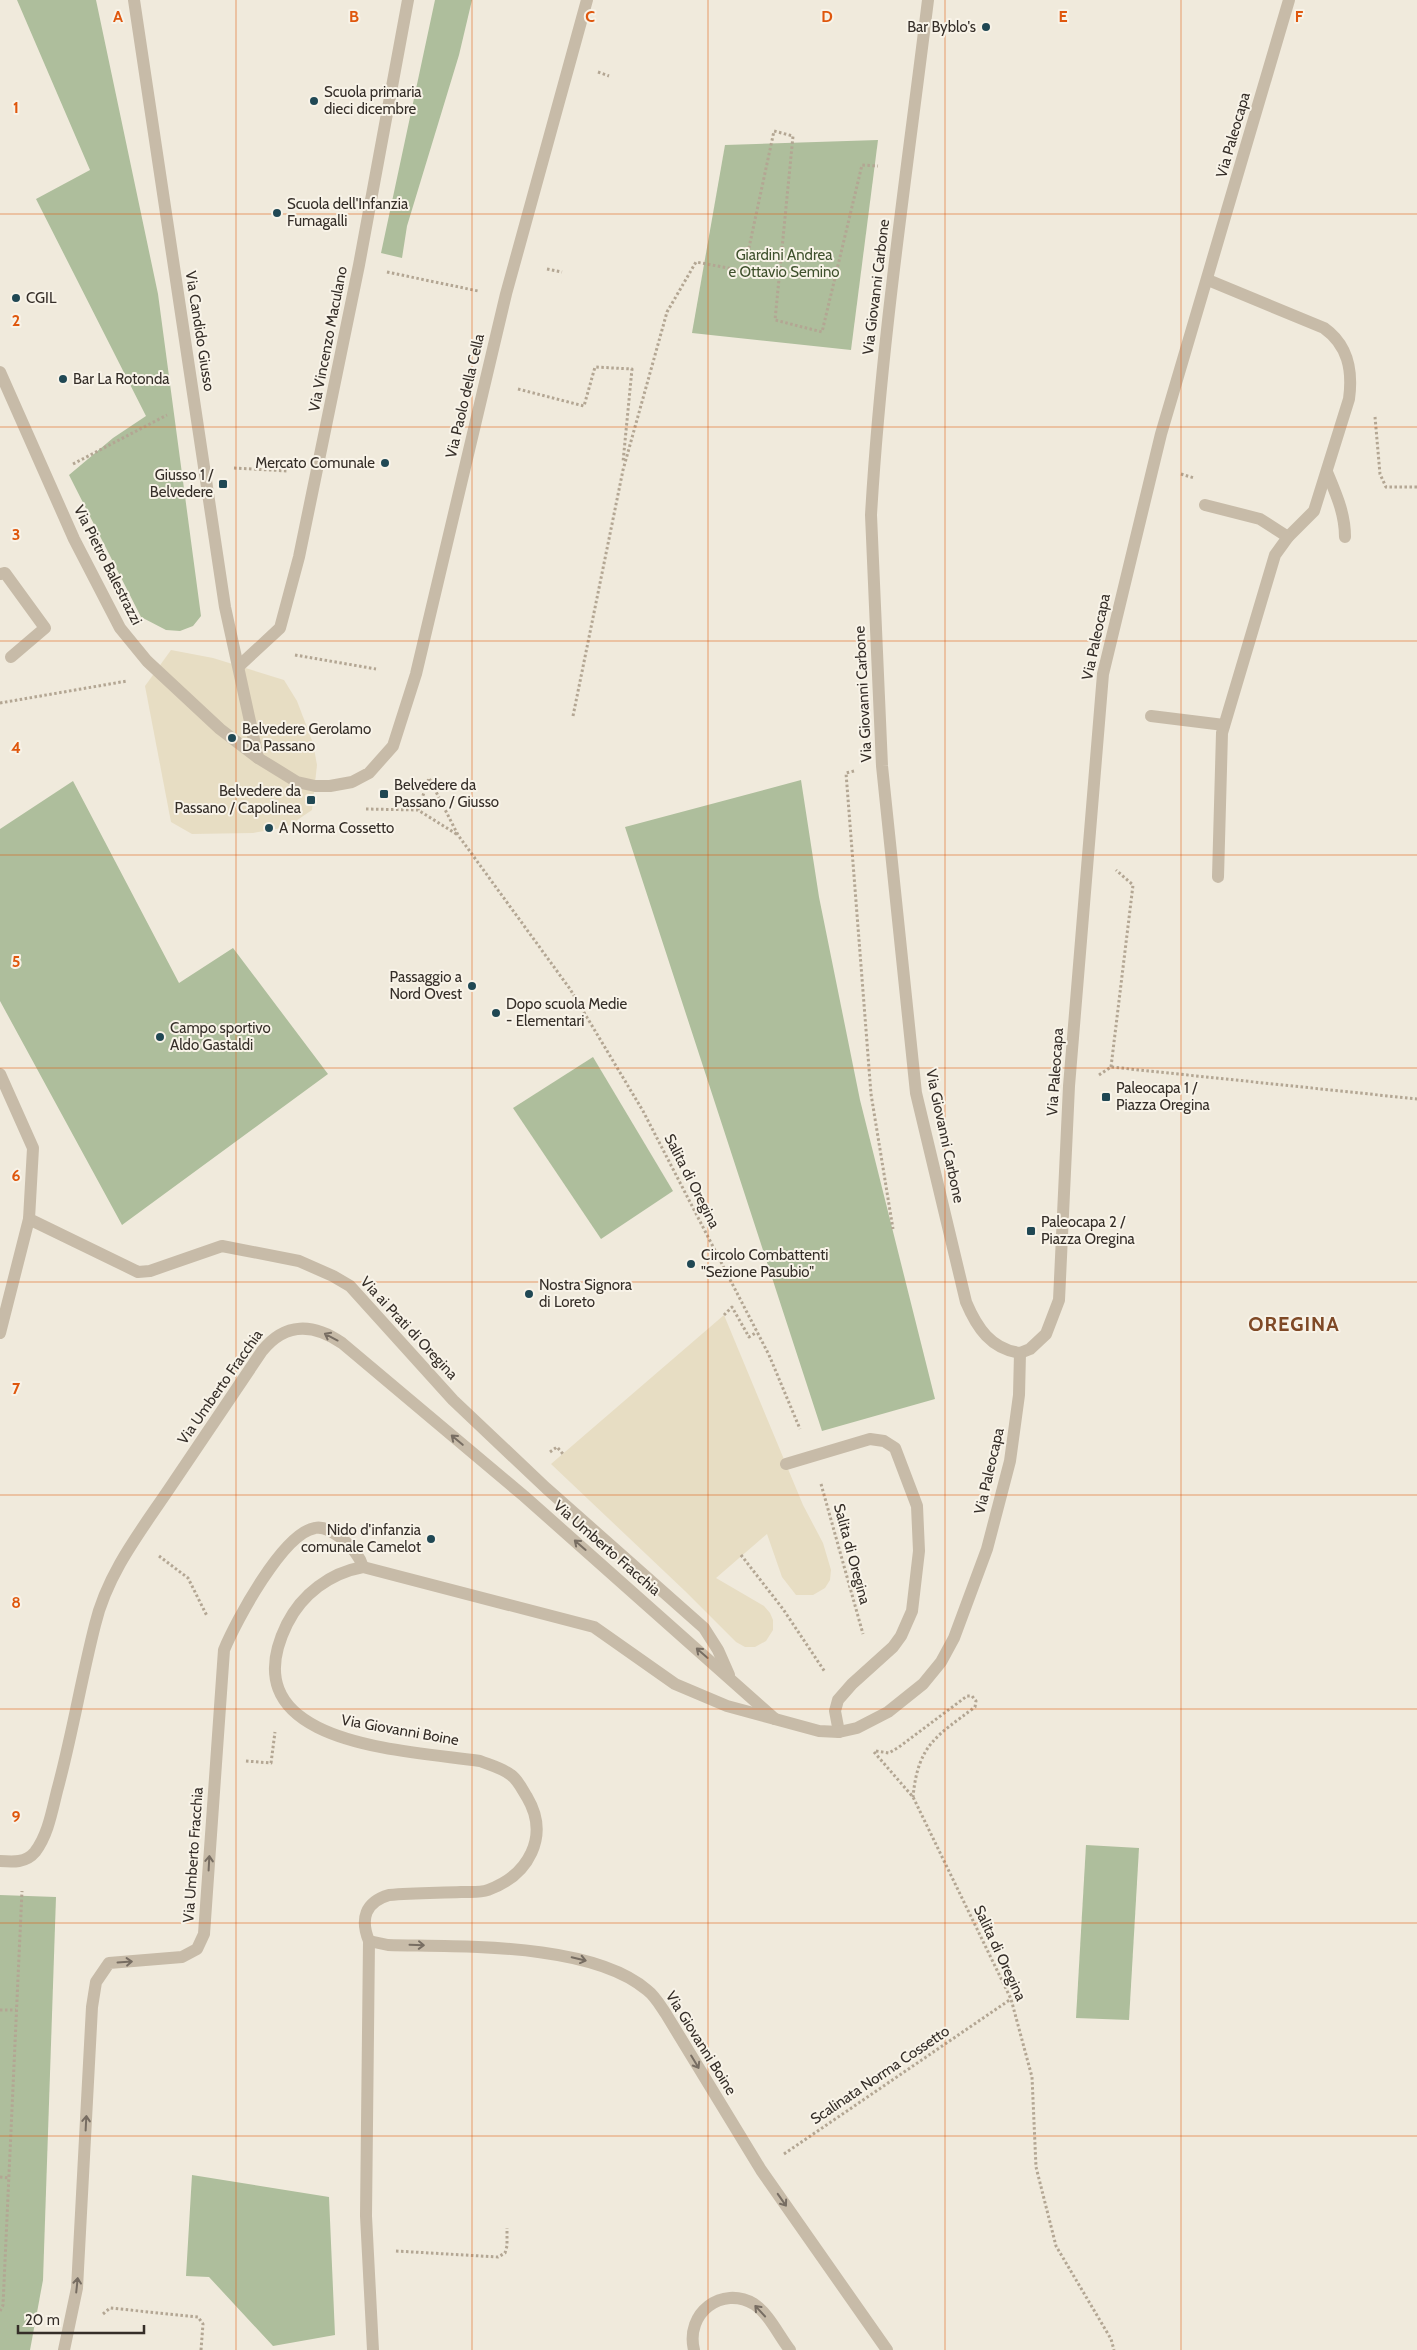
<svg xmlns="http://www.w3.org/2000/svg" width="1417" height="2350" font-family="Cabin,sans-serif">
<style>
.green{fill:#aebe9c}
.plaza{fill:#e7ddc3}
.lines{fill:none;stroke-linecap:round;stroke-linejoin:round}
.path{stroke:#b3a693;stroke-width:3;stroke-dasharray:2.5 2.5;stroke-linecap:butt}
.minor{stroke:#c7bba8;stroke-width:12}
.oneway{stroke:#776d62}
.grid{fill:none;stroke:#df570d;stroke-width:1;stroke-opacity:0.55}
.poi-dot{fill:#204854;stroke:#f8f3e8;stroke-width:2}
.labels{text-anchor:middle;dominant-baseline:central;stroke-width:4;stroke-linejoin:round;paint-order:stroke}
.poi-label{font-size:15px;fill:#352e28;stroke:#f8f3e8;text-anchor:start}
.street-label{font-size:15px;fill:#352e28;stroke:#f8f3e8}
.park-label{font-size:15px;fill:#3f512d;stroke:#f8f3e8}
.district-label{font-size:20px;font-weight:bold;letter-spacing:1px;fill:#7f4926;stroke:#f8f3e8}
.grid-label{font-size:16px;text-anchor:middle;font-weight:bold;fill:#df570d;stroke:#f8f3e8;stroke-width:4;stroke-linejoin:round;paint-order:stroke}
</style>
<rect width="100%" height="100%" fill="#f0eadc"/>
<!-- green -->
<g class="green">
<path d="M 17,0 L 96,0 L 158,294 L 201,616 L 193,626 L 180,631 L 166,630 L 141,617 L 69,475 L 113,438 L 146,416 L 36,199 L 90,170 Z"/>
<path d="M 435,0 L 472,0 L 459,55 L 407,226 L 402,258 L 381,253 Z"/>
<path d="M 878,140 L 851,350 L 692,333 L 725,145 Z"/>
<path d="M 801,780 L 819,897 L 860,1100 L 935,1399 L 822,1431 L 625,827 Z"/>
<path d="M 73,781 L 179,983 L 233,948 L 328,1074 L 122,1225 L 0,1001 L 0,829 Z"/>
<path d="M 593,1057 L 673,1191 L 601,1239 L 513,1108 Z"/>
<path d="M 1086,1845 L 1139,1848 L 1129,2020 L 1076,2018 Z"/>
<path d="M 0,1895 L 56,1897 L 43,2280 L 30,2350 L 0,2350 Z"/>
<path d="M 192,2175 L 329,2197 L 335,2335 L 273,2346 L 209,2277 L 186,2276 Z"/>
</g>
<!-- plaza -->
<g class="plaza">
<path d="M 171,650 L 213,658 L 284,680 L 297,701 L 313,743 L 317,765 L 312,810 L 287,827 L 253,833 L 192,834 L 171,822 L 145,686 Z"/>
<path d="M 724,1315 L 803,1505 L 823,1543 L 831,1570 L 830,1580 L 825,1588 L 813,1595 L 796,1595 L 782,1577 L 767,1534 L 716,1578 L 764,1606 L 770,1613 L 773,1620 L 773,1630 L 766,1641 L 755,1647 L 745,1647 L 736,1642 L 685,1591 L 551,1464 Z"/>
</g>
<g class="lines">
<!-- path -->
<g class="path">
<path d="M 598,72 L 609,76"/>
<path d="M 547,269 L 562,272"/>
<path d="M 387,272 L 478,291"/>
<path d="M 518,389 L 584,406 L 595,367 L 632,369 L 623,462"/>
<path d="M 1375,417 L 1380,474 L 1386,487 L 1417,487"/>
<path d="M 73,464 L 167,415"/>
<path d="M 234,468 L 288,471"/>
<path d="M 1181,474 L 1194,478"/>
<path d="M 295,655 L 376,669"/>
<path d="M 0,703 L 127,681"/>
<path d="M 573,716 L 623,470 L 667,312 L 696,262 L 744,271 L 774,131 L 793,136 L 775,320 L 822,332 L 862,165 L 878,166"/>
<path d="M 854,771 L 846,773 L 871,1094 L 893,1229"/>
<path d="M 366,809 L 418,810 L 458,835"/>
<path d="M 418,810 L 429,778 L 458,835 L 570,989 L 643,1111 L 769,1355 L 800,1429"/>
<path d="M 1111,1067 L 1133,885 L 1116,870"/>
<path d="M 1099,1075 L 1111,1067 L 1417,1099"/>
<path d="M 724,1315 L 732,1307 L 749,1337 L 757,1332"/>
<path d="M 550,1452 L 557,1447 L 563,1454"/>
<path d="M 821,1484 L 863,1634"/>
<path d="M 741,1555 L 783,1609 L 825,1672"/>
<path d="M 159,1556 L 188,1578 L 207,1616"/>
<path d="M 876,1751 L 889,1753 L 899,1747 L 967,1696 L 972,1696 L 976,1701 L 975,1707 C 937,1736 918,1744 913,1797"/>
<path d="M 874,1752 L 913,1797 L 1011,1999 L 1032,2077 L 1036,2167 L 1056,2246 L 1111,2339 L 1114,2350"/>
<path d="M 246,1761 L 271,1763 L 275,1732"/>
<path d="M 0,2010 L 16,2010"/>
<path d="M 784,2154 L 1011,1999"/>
<path d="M 0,2177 L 9,2178"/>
<path d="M 396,2251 L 498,2257 L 505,2253 L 507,2246 L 507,2228"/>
<path d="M 0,2311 L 3,2305 L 22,1891"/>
<path d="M 103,2314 L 110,2308 L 198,2317 L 203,2324 L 201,2350"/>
</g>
<!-- minor -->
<g class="minor">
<path d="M 134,0 L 225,607 L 258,758"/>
<path d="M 928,0 C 907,171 881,343 871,515 L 882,766 L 916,1093 L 966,1302 C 977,1328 991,1349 1020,1353"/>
<path d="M 1208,280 L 1324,328 C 1348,345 1353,370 1349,399 L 1314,511 L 1288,537 L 1275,555 L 1222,733 L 1218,877"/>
<path d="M 0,372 L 74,539 L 120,628 L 147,661 L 220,729 L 258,758 L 297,782 L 315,786 L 330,786 L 352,782 L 369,773 L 393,746 L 416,674 L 506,294 L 587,0"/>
<path d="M 1327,472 C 1336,494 1345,513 1345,537"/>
<path d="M 1205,505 L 1260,519 L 1288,537"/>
<path d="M 0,574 L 5,573 L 45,628 L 11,657"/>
<path d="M 239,666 L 280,628 L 299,557 L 359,265 L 408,0"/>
<path d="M 1151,716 L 1224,725"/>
<path d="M 0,1074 L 33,1148 L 29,1219 L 138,1272 L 150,1271 L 222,1246 L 299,1261 L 333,1276 L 350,1286 L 453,1400 L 546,1488 L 704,1628 L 718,1650 L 729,1675"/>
<path d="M 0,1333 L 29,1219"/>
<path d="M 1020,1353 L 1030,1349 L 1046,1334 L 1059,1300 L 1069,1086 L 1103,674 L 1161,434 L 1289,0"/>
<path d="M 786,1464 L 870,1439 L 884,1441 L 895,1448 L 917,1506 L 919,1551 L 912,1611 L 901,1636 L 893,1647 L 852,1684 L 838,1700 L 835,1711 L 839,1732"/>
<path d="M 0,1861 C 13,1862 26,1863 35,1852 C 48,1835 52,1811 57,1791 C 72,1736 81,1680 95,1625 C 107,1574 140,1532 169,1489 C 200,1443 231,1397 262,1351 C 285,1322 313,1323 342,1343 L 524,1496 L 775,1719"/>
<path d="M 369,1941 L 388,1945 C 460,1947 591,1942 647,1990 C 655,1996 660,2005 666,2014 L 761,2170 L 887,2350"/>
<path d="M 64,2350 L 77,2288 L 92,2007 L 96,1982 L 109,1963 L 182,1957 L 197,1949 L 204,1934 L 224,1650 C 236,1621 283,1533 315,1528 C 324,1526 333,1532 340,1537 C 350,1545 359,1554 363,1567"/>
<path d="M 373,2350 L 366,2216 L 369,1941 C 360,1919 365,1902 389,1895 C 413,1893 437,1893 461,1892 C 470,1892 480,1893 488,1890 C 529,1875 550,1836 527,1797 C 522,1789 518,1780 511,1775 C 502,1768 490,1765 480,1761 C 406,1750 227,1746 287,1624 C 302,1594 330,1573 363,1567 L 594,1627 L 675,1684 L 727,1706 L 819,1731 L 839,1732 L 857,1728 L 888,1712 L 923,1684 L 941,1662 L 954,1638 L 987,1549 L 1010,1461 L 1019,1395 L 1020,1353"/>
<path d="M 694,2350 C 685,2313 722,2285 754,2304 C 769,2314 779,2336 790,2350"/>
</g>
</g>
<!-- one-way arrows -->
<defs><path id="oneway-shaft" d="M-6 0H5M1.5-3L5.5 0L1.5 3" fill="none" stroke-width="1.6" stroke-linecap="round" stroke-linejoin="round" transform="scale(1.25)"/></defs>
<g class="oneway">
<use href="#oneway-shaft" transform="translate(331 1337) rotate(-152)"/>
<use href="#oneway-shaft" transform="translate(457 1440) rotate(-140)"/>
<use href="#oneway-shaft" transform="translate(580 1545) rotate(-139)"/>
<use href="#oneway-shaft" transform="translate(702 1653) rotate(-139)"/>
<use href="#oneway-shaft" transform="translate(209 1863) rotate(-87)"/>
<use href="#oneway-shaft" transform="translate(417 1945) rotate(2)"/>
<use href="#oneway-shaft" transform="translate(579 1959) rotate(13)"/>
<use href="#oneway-shaft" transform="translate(125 1962) rotate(-4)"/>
<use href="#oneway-shaft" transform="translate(695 2062) rotate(59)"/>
<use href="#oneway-shaft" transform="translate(86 2123) rotate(-87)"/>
<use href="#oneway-shaft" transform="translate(782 2200) rotate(55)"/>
<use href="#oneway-shaft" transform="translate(77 2285) rotate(-84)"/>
<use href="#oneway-shaft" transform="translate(760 2311) rotate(-133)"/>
</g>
<!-- grid -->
<path class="grid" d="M 236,0 L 236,2350M 472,0 L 472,2350M 708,0 L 708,2350M 945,0 L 945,2350M 1181,0 L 1181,2350M 0,214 L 1417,214M 0,427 L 1417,427M 0,641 L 1417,641M 0,855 L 1417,855M 0,1068 L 1417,1068M 0,1282 L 1417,1282M 0,1495 L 1417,1495M 0,1709 L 1417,1709M 0,1923 L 1417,1923M 0,2136 L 1417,2136"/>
<!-- markers -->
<g class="poi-dot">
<circle cx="986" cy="27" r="5"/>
<circle cx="314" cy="101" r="5"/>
<circle cx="277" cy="213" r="5"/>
<circle cx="16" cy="298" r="5"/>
<circle cx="63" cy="379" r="5"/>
<circle cx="385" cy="463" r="5"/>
<rect x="218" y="479" width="10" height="10" rx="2.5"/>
<circle cx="232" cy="738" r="5"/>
<rect x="379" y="789" width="10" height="10" rx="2.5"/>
<rect x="306" y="795" width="10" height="10" rx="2.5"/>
<circle cx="269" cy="828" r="5"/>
<circle cx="472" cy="986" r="5"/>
<circle cx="496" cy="1013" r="5"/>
<circle cx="160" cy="1037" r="5"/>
<rect x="1101" y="1092" width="10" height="10" rx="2.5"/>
<rect x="1026" y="1226" width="10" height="10" rx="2.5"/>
<circle cx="691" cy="1264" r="5"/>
<circle cx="529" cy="1294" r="5"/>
<circle cx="431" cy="1539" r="5"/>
</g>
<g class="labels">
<!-- poi labels -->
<g class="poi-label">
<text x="976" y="27" text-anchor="end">Bar Byblo's</text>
<text x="324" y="92">Scuola primaria<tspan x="324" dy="17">dieci dicembre</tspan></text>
<text x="287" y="204">Scuola dell'Infanzia<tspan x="287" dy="17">Fumagalli</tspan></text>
<text x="26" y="298">CGIL</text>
<text x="73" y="379">Bar La Rotonda</text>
<text x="375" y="463" text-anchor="end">Mercato Comunale</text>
<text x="213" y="475" text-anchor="end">Giusso 1 /<tspan x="213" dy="17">Belvedere</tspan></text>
<text x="242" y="729">Belvedere Gerolamo<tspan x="242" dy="17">Da Passano</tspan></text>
<text x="394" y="785">Belvedere da<tspan x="394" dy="17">Passano / Giusso</tspan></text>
<text x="301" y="791" text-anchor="end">Belvedere da<tspan x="301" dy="17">Passano / Capolinea</tspan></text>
<text x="279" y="828">A Norma Cossetto</text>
<text x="462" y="977" text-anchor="end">Passaggio a<tspan x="462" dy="17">Nord Ovest</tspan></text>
<text x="506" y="1004">Dopo scuola Medie<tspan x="506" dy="17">- Elementari</tspan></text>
<text x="170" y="1028">Campo sportivo<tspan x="170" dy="17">Aldo Gastaldi</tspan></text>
<text x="1116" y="1088">Paleocapa 1 /<tspan x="1116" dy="17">Piazza Oregina</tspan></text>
<text x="1041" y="1222">Paleocapa 2 /<tspan x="1041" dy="17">Piazza Oregina</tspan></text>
<text x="701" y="1255">Circolo Combattenti<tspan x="701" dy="17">"Sezione Pasubio"</tspan></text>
<text x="539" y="1285">Nostra Signora<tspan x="539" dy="17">di Loreto</tspan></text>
<text x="421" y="1530" text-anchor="end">Nido d'infanzia<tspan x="421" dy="17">comunale Camelot</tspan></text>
</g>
<!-- street labels -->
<g class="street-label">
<text transform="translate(1233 135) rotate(-74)">Via Paleocapa</text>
<text transform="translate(876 287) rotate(-83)">Via Giovanni Carbone</text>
<text transform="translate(200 331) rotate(81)">Via Candido Giusso</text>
<text transform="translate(328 339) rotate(-79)">Via Vincenzo Maculano</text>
<text transform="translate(465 396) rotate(-77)">Via Paolo della Cella</text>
<text transform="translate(108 565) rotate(63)">Via Pietro Balestrazzi</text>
<text transform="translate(1096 637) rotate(-78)">Via Paleocapa</text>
<text transform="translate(863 694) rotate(-93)">Via Giovanni Carbone</text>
<text transform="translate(1055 1072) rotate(-86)">Via Paleocapa</text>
<text transform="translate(945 1136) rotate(78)">Via Giovanni Carbone</text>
<text transform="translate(692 1181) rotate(63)">Salita di Oregina</text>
<text transform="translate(409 1328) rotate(47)">Via ai Prati di Oregina</text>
<text transform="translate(220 1387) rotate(-55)">Via Umberto Fracchia</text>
<text transform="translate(989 1471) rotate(-77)">Via Paleocapa</text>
<text transform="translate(607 1548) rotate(41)">Via Umberto Fracchia</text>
<text transform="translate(852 1554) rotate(75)">Salita di Oregina</text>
<text transform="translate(400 1730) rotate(10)">Via Giovanni Boine</text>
<text transform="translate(193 1855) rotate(-86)">Via Umberto Fracchia</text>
<text transform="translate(1000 1953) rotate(65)">Salita di Oregina</text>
<text transform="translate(701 2043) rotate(58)">Via Giovanni Boine</text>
<text transform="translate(880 2075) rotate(-34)">Scalinata Norma Cossetto</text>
</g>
<!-- park labels -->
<g class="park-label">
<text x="784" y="255">Giardini Andrea<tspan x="784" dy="17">e Ottavio Semino</tspan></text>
</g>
<!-- district labels -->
<g class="district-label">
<text x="1294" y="1324">OREGINA</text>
</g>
</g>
<g class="grid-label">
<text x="118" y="22">A</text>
<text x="354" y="22">B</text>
<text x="590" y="22">C</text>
<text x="827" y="22">D</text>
<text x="1063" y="22">E</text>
<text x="1299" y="22">F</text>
<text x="16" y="113">1</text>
<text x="16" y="326">2</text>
<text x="16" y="540">3</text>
<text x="16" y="753">4</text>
<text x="16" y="967">5</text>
<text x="16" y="1181">6</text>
<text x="16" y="1394">7</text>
<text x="16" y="1608">8</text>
<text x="16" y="1822">9</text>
</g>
<!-- scale -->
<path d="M18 2325v8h126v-8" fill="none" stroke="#352e28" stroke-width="2.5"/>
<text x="25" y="2325" font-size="15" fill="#352e28" stroke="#f8f3e8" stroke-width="4" paint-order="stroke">20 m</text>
</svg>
